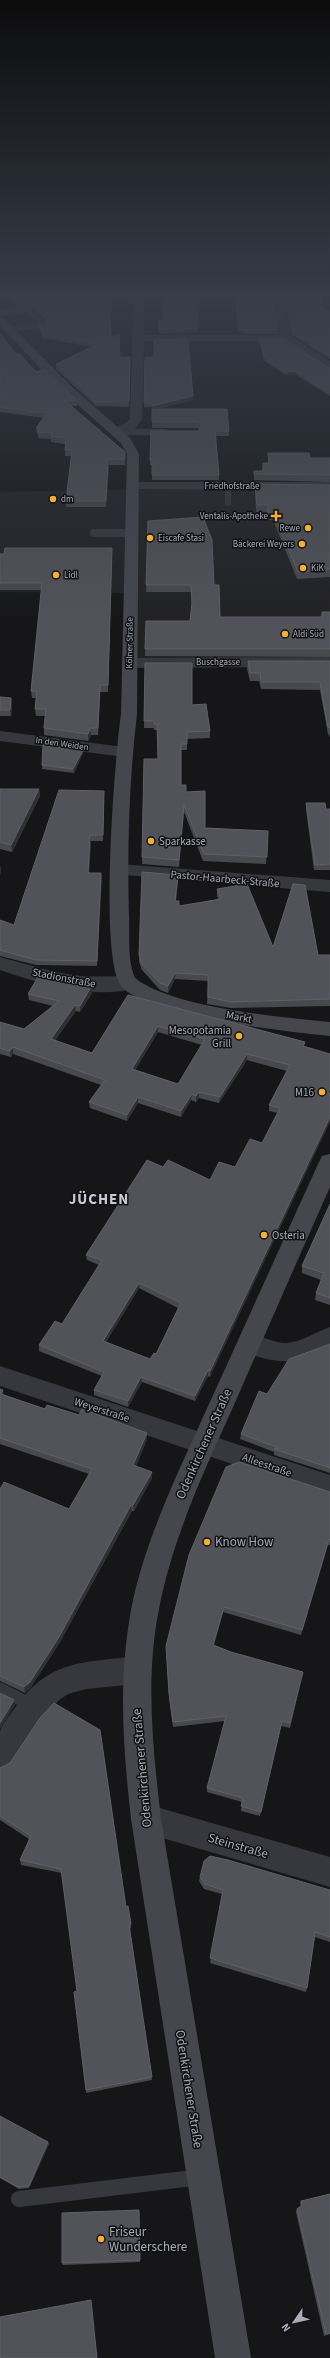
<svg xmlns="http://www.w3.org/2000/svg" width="330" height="2358" font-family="'Source Sans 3',sans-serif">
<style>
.built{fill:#222225}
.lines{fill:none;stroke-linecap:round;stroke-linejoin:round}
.lane-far3{stroke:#37383d;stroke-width:6}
.lane-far2{stroke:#37383d;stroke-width:8}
.lane-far1{stroke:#37383d;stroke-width:13}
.lane{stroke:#37383d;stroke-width:16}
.street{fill:#37383d;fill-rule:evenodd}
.secondary{fill:#45474d;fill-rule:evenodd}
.wall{fill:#47494d;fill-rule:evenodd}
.shaded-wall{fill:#2f3033}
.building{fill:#525359;stroke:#5f6168;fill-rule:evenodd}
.poi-dot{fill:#f2b134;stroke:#111113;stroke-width:1.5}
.labels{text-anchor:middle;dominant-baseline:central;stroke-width:3;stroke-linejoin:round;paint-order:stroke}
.far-street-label{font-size:9px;fill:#a8adb8;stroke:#111113}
.far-poi-label{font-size:9px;fill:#a8adb8;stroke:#111113;text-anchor:start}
.poi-label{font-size:11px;fill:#a8adb8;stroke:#111113;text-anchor:start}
.street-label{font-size:11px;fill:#a8adb8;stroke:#111113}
.near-street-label{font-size:13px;fill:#a8adb8;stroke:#111113}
.near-poi-label{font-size:13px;fill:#a8adb8;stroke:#111113;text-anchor:start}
.district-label{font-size:15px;font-weight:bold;letter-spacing:1px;fill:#c9ccd4;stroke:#111113}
</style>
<rect width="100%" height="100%" fill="#161618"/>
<!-- built -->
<path class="built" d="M 148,489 L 289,489 L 330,516 L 330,658 L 135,659 L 136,593 L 0,592 L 0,492 Z"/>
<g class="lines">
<!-- lane-far3 -->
<g class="lane-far3">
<path d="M 0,313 L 28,309 L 43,324 L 9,330"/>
<path d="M 116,432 L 165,432"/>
<path d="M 228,486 L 228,503"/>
<path d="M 94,533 L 132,533"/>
</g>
<!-- lane-far2 -->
<path class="lane-far2" d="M 94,533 L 132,533"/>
<!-- lane-far1 -->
<path class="lane-far1" d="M 0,1689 L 34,1706"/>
<!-- lane -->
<path class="lane" d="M 19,2199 L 201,2177"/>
<!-- street -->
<g class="street">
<path d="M 134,295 L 144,295 L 144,335 L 280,335 L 273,295 L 283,295 L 291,336 L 330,361 L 330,370 L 284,341 L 144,341 L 142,420 L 133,431 L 116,436 L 112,435 L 110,432 C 115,426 124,426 130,419 Z"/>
<path d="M 133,482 L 330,482 L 330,490 L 128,489 L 126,486 L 128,483 Z"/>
<path d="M 330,657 L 330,667 L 130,668 L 125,666 L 122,663 L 125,660 L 130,658 Z"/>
<path d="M 0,731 L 124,747 L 130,748 L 132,752 L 130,756 L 124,757 L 0,741 Z"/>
<path d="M 119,864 L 330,880 L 330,892 L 113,874 L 110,870 L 113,866 Z"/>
<path d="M 0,957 C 27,964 53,973 81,976 C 99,978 119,974 136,978 L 139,983 L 136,988 C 93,1000 41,984 0,970 Z"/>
<path d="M 330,1327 L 330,1348 C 291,1365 281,1365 240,1351 L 237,1344 L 240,1337 C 255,1332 268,1341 283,1343 C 298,1344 316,1332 330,1327 Z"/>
<path d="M 0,1366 L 330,1475 L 330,1497 L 0,1386 Z"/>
<path d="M 137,1656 L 147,1660 L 151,1670 L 147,1680 L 137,1684 L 86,1689 L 68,1694 L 58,1701 L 40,1722 L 10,1767 L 0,1772 C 0,1759 0,1744 0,1732 C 1,1725 10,1715 14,1709 C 49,1659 82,1663 137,1656 Z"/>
<path d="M 146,1804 L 330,1857 L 330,1887 L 135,1830 L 131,1819 L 135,1808 Z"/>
</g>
<!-- secondary -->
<g class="secondary">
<path d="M 0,317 L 4,318 L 71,386 L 130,438 L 139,454 L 137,714 C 129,781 127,850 129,917 C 130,937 127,959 135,978 C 173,1008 281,1017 330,1022 L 330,1036 C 285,1031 152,1018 122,987 C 98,963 115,755 121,714 L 127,454 L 121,443 L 63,392 L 0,326 Z"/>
<path d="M 330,1154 L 330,1187 C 298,1259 266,1332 234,1405 C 204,1471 173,1537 159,1609 C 145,1679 153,1749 161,1819 L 251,2358 L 215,2358 L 131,1819 C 123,1747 118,1682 131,1610 C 145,1538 179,1471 209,1404 C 246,1323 282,1243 319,1162 L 322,1156 Z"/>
</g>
</g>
<!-- wall -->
<g class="wall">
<path d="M 5,295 L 113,295 L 110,318 L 111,338 L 120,357 L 130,357 L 129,407 L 96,406 L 56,369 L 56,364 L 92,347 L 43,338 L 39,329 L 39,325 L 45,324 L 46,321 L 31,306 L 17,306 L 16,303 L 15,304 Z"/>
<path d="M 198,295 L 198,332 L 159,334 L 159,320 L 164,320 Z"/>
<path d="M 235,295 L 276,295 L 272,295 L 278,330 L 278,334 L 244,334 L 238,330 Z"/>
<path d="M 284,295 L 320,295 L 324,311 L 330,315 L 330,359 L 292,335 Z"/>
<path d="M 0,333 L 16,354 L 36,372 L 77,401 L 77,406 L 72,406 L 125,452 L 125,465 L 109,465 L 106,507 L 66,507 L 66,501 L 72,456 L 65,456 L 65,444 L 51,442 L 51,439 L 38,438 L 38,434 L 37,434 L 36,428 L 44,418 L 0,412 Z"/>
<path d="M 258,339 L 330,368 L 330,396 L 295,374 L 286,375 L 263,360 L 261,345 L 258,342 Z"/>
<path d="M 145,357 L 193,396 L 193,400 L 158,409 L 229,431 L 229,436 L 216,436 L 219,475 L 219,480 L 152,480 L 152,465 L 150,465 L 150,460 L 198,431 L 200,430 L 198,428 L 152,428 L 152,407 L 144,407 Z"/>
<path d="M 268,453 L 310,458 L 330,458 L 330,482 L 254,480 L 254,471 L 262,471 L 263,463 L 268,463 Z"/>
<path d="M 255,484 L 330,485 L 330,577 L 297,579 L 273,520 L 268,520 L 267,512 L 256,512 L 255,491 Z"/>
<path d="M 148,521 L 214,585 L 220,617 L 321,617 L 322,612 L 330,612 L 330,657 L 145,656 L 146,621 L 190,621 L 192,607 L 191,592 L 146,592 Z"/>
<path d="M 0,554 L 112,555 L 108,692 L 100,692 L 98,735 L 91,735 L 88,741 L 44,735 L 44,728 L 45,716 L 36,716 L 35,709 L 36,698 L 32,698 L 31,691 L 42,590 L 0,590 Z"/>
<path d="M 248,661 L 330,661 L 330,737 L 328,734 L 320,690 L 261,689 L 259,681 L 250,681 L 247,669 Z"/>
<path d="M 145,663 L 192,705 L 210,731 L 210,738 L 187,739 L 187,750 L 181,750 L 181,785 L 186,792 L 205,828 L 268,831 L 266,864 L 203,861 L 184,812 L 179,867 L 142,864 L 142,857 L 158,759 L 157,730 L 154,730 L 154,728 L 144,728 Z"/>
<path d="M 0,697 L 11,698 L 12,705 L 11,716 L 0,716 Z"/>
<path d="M 83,750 L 83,753 L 74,773 L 42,769 L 42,765 Z"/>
<path d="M 0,789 L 39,789 L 40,796 L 12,852 L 0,849 Z"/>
<path d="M 104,796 L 103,841 L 91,841 L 89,873 L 101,873 L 97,966 L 36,965 L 0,956 L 0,958 L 0,920 L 14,925 Z"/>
<path d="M 306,803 L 326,809 L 330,809 L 330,870 L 314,870 L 306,809 Z"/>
<path d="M 178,881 L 176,901 L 179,906 L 218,900 L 217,895 L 217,889 L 273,947 L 318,955 L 330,955 L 330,1006 L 231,1008 L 207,1004 L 208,981 L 175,979 L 168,993 L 160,990 L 142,970 L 139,962 L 139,955 Z"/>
<path d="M 92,993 L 80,1012 L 76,1011 L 55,1040 L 92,1053 L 128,995 L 305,1042 L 210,1377 L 208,1376 L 195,1401 L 142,1382 L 128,1407 L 94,1395 L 94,1390 L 102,1376 L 39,1351 L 39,1345 L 62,1324 L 99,1265 L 87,1260 L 86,1255 L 163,1167 L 210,1180 L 235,1167 L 262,1143 L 278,1113 L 269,1111 L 269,1105 L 287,1071 L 247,1060 L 219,1103 L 199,1098 L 196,1102 L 191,1100 L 181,1117 L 138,1103 L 127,1121 L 90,1108 L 89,1102 L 101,1085 L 13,1054 L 11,1057 L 0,1054 L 0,1022 L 24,1029 L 53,1006 L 29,1000 L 28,994 ZM 158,1032 L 202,1045 L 178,1084 L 135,1070 ZM 139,1288 L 178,1308 L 156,1354 L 150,1359 L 106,1342 Z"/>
<path d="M 330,1204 L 330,1305 L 315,1300 L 316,1293 L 321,1280 L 302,1273 L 302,1266 Z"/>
<path d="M 330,1344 L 330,1473 L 274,1455 L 274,1452 L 240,1439 L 241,1434 L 267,1394 Z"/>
<path d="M 0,1389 L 4,1395 L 45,1409 L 147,1439 L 136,1466 L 152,1478 L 134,1511 L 132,1511 L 60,1642 L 31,1687 L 25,1693 L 0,1681 L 0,1489 L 69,1509 L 89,1474 L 0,1444 Z"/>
<path d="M 330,1492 L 330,1545 L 328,1545 L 301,1635 L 223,1612 L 214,1645 L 231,1652 L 303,1672 L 290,1728 L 281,1726 L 260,1816 L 241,1811 L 242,1802 L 207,1792 L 207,1788 L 225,1721 L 173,1727 L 169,1698 L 166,1646 Z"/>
<path d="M 0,1768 L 126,1907 L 131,1924 L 131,1928 L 130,1929 L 152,2080 L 86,2093 L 77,1991 L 62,1873 L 21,1865 L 20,1860 L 29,1839 L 0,1820 Z"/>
<path d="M 200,1877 L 330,1890 L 330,1942 L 315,1937 L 307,1988 L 306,1992 L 210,1963 L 222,1894 L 204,1889 L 199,1881 Z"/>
<path d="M 0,2116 L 48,2142 L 49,2144 L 29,2188 L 19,2189 L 0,2178 Z"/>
<path d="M 330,2194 L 330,2334 L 324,2336 L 296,2212 L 297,2209 L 301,2206 L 300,2203 L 301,2201 Z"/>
<path d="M 139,2210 L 140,2262 L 63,2265 L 62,2263 Z"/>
</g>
<!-- shaded-wall -->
<g class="shaded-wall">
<path d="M 20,296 L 16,302 L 16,303 L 15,304 L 15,300 Z"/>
<path d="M 296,371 L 295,374 L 286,375 L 286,372 Z"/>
<path d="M 193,396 L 193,400 L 152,411 L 152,406 Z"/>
<path d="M 108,459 L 109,465 L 106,507 L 106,501 Z"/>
<path d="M 112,548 L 112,555 L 108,692 L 108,685 Z"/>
<path d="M 100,685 L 100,692 L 98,735 L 98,728 Z"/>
<path d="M 11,698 L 12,705 L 11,716 L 10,710 Z"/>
<path d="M 90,728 L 91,735 L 88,741 L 88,734 Z"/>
<path d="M 83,750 L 83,753 L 74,773 L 73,769 Z"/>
<path d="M 39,789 L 40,796 L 12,852 L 11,845 Z"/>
<path d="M 184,805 L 184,812 L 179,867 L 179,860 Z"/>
<path d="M 90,835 L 91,841 L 88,878 L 88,873 Z"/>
<path d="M 1,866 L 1,872 L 0,875 L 0,868 Z"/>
<path d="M 101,873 L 102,878 L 97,966 L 97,961 Z"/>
<path d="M 178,875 L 178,881 L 175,907 L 175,901 Z"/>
<path d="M 175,973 L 175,979 L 168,993 L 168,986 Z"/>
<path d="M 91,987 L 92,993 L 80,1012 L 80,1006 Z"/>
<path d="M 75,1005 L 76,1011 L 52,1045 L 51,1039 Z"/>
<path d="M 158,1026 L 158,1032 L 132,1075 L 132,1069 Z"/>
<path d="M 13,1047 L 13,1054 L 11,1057 L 10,1051 Z"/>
<path d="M 247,1054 L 247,1060 L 219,1103 L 220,1097 Z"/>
<path d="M 199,1092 L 199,1098 L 196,1102 L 196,1096 Z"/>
<path d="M 192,1094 L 191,1100 L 181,1117 L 181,1111 Z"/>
<path d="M 138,1097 L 138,1103 L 127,1121 L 127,1115 Z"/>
<path d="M 330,1117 L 330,1122 L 210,1377 L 210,1371 Z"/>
<path d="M 139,1283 L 139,1288 L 103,1347 L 103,1341 Z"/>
<path d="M 208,1370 L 208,1376 L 195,1401 L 195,1396 Z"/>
<path d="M 141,1377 L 142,1382 L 128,1407 L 128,1401 Z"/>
<path d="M 3,1390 L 4,1396 L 1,1394 Z"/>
<path d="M 147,1433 L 147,1439 L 134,1471 L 133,1465 Z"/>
<path d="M 152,1472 L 152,1478 L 134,1511 L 133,1505 Z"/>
<path d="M 131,1505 L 132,1511 L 60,1642 L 31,1687 L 25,1693 L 24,1687 Z"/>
<path d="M 329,1539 L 328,1545 L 301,1635 L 302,1630 Z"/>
<path d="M 224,1607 L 223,1612 L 213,1649 L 213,1645 Z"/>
<path d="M 14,1700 L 15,1705 L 0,1729 L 0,1723 Z"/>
<path d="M 48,2142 L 49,2144 L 29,2188 L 29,2186 Z"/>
</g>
<!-- building -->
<g class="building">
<path d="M 9,295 L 113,295 L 110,314 L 111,338 L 119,334 L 120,357 L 130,357 L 129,402 L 96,402 L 56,364 L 98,344 L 43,334 L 39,325 L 45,324 L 47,319 L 31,302 L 16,302 L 20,296 L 15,300 Z"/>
<path d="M 164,295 L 198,295 L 198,328 L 159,329 L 159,320 L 164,320 Z"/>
<path d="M 236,295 L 272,295 L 278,330 L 244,330 L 238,326 Z"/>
<path d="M 285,295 L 320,295 L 324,311 L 329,311 L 330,315 L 330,356 L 293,332 Z"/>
<path d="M 0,333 L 16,354 L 20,354 L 36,372 L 44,369 L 77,401 L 65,401 L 125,452 L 125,459 L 108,459 L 106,501 L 66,501 L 72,450 L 65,450 L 66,438 L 51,436 L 53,433 L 38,432 L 40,429 L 36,428 L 47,413 L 0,407 Z"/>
<path d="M 188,339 L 193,396 L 152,406 L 152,403 L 144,403 L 145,357 L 154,357 L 154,340 Z"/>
<path d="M 258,339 L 284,339 L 329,368 L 330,368 L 330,393 L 296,371 L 286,372 L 264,356 L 261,341 Z"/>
<path d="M 152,409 L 227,409 L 229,431 L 215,431 L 219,475 L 152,475 L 152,460 L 150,460 L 151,431 L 198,431 L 203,427 L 198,422 L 152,422 Z"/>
<path d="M 268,453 L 309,453 L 310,458 L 330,458 L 330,475 L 254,474 L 254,471 L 263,471 L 263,463 L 269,463 Z"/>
<path d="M 255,484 L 330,485 L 330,569 L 298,572 L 273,513 L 268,513 L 268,505 L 257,505 Z"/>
<path d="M 203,517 L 212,540 L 214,585 L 219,585 L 220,617 L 322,617 L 322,612 L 330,612 L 330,649 L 145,649 L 146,621 L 190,621 L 192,603 L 191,585 L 146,585 L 148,521 Z"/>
<path d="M 5,548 L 112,548 L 108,685 L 100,685 L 98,728 L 90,728 L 88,734 L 44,728 L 46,709 L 35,709 L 37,691 L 31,691 L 42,583 L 0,583 L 0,554 L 4,554 Z"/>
<path d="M 248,661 L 330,661 L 330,728 L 328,727 L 320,682 L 261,682 L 260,673 L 250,673 Z"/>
<path d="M 145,663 L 192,663 L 192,705 L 206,704 L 210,731 L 187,732 L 187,744 L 181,744 L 181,785 L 186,785 L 186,792 L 205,791 L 205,828 L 268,831 L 267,857 L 204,854 L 184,805 L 179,860 L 142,857 L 144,759 L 158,759 L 157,724 L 154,724 L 154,721 L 144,721 Z"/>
<path d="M 0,697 L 11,698 L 10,710 L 0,710 Z"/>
<path d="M 43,745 L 83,750 L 73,769 L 42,765 Z"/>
<path d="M 0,789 L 39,789 L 11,845 L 0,842 Z"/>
<path d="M 59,790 L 104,791 L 103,835 L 90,835 L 88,873 L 101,873 L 97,961 L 36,960 L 0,950 L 0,920 L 14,925 Z"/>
<path d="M 306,803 L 325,803 L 326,809 L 330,809 L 330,864 L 315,865 Z"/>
<path d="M 142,872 L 178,875 L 175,901 L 179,901 L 179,906 L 221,899 L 217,889 L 247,884 L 273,947 L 293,884 L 305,885 L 318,955 L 330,955 L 330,999 L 231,1002 L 208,997 L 208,975 L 175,973 L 168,986 L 160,983 L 142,964 L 139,955 Z"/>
<path d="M 38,977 L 91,987 L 80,1006 L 75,1005 L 51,1039 L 92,1053 L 128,995 L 305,1042 L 303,1046 L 330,1054 L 330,1089 L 328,1093 L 330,1093 L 330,1117 L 210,1371 L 208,1370 L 195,1396 L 141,1377 L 128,1401 L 94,1390 L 104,1372 L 39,1345 L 55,1321 L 62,1324 L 102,1260 L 86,1255 L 147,1160 L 163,1167 L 168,1160 L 210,1180 L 219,1162 L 235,1167 L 250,1139 L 262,1143 L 280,1108 L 269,1105 L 290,1065 L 247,1054 L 220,1097 L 199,1092 L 196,1096 L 192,1094 L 181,1111 L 138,1097 L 127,1115 L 89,1102 L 105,1080 L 13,1047 L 10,1051 L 0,1048 L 0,1022 L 24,1029 L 59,1001 L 28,994 ZM 158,1026 L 205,1039 L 178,1084 L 132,1069 ZM 139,1283 L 181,1303 L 156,1354 L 154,1353 L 150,1359 L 103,1341 Z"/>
<path d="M 330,1204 L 330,1298 L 316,1293 L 324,1273 L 302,1266 Z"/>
<path d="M 330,1344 L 330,1468 L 274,1449 L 279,1448 L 241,1434 L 259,1391 L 267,1394 L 289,1359 Z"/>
<path d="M 0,1389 L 3,1390 L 1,1394 L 45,1409 L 47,1405 L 79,1415 L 82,1409 L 147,1433 L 133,1465 L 152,1472 L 133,1505 L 131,1505 L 59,1637 L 30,1682 L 24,1687 L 0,1676 L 0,1489 L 4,1482 L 69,1509 L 92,1469 L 0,1438 Z"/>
<path d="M 239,1462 L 330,1492 L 330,1540 L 329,1539 L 302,1630 L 224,1607 L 213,1645 L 231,1652 L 303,1672 L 290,1723 L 282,1721 L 261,1812 L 241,1806 L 243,1798 L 207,1788 L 226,1716 L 173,1722 L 169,1693 L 166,1646 L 189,1555 L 226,1467 Z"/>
<path d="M 0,1693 L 14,1700 L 0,1723 Z"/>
<path d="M 54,1703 L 100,1730 L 126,1907 L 128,1906 L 131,1924 L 129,1925 L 152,2077 L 86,2090 L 74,1992 L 77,1991 L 61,1869 L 20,1860 L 31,1836 L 0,1816 L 0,1768 L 10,1763 L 40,1718 Z"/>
<path d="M 210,1856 L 228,1860 L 330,1890 L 330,1937 L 315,1932 L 307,1988 L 210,1958 L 223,1890 L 205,1884 L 200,1877 L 204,1861 Z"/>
<path d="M 0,2116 L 48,2142 L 29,2186 L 18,2187 L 0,2177 Z"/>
<path d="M 330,2194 L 330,2333 L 326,2334 L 297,2209 L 302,2205 L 301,2201 Z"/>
<path d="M 139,2210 L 140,2260 L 62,2263 L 62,2213 Z"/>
<path d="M 91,2300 L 97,2358 L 0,2358 L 0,2317 Z"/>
</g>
<!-- sky -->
<linearGradient id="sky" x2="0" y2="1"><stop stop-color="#0c0c0d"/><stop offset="0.47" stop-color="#363c48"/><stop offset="1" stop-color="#363c48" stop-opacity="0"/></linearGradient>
<rect width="330" height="625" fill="url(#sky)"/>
<!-- markers -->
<g class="poi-dot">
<circle cx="53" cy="499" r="4"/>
<path d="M274 510h4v4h4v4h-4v4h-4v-4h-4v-4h4z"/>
<circle cx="308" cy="528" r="4"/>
<circle cx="150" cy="538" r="4"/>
<circle cx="302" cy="544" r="4"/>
<circle cx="303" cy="568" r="4"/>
<circle cx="56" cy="575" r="4"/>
<circle cx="285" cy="634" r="4"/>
<circle cx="151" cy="841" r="4"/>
<circle cx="239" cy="1036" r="4"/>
<circle cx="322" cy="1092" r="4"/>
<circle cx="264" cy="1235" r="4"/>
<circle cx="207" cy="1542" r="4"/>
<circle cx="101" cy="2239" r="4"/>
</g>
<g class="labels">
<!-- far-street labels -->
<g class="far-street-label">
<text x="232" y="486">Friedhofstraße</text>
<text transform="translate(130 643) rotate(-89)">Kölner Straße</text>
<text x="218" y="662">Buschgasse</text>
<text transform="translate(62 744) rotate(8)">In den Weiden</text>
</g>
<!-- far-poi labels -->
<g class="far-poi-label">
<text x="61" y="499">dm</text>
<text x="268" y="516" text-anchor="end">Ventalis-Apotheke</text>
<text x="300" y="528" text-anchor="end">Rewe</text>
<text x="158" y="538">Eiscafe Stasi</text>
<text x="294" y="544" text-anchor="end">Bäckerei Weyers</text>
<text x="311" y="568">KiK</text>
<text x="64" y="575">Lidl</text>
<text x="293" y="634">Aldi Süd</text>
</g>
<!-- poi labels -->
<g class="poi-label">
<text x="159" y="841">Sparkasse</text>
<text x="231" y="1030" text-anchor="end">Mesopotamia<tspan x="231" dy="13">Grill</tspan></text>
<text x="314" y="1092" text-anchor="end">M16</text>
<text x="272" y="1235">Osteria</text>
</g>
<!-- street labels -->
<g class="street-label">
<text transform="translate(225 879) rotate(5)">Pastor-Haarbeck-Straße</text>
<text transform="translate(64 978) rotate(11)">Stadionstraße</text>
<text transform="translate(239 1017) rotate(11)">Markt</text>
<text transform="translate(102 1410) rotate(18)">Weyerstraße</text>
<text transform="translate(267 1465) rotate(19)">Alleestraße</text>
</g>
<!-- near-street labels -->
<g class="near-street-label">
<text transform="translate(204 1444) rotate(-66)">Odenkirchener Straße</text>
<text transform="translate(142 1768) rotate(-95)">Odenkirchener Straße</text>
<text transform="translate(238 1846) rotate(16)">Steinstraße</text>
<text transform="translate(189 2089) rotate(81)">Odenkirchener Straße</text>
</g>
<!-- near-poi labels -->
<g class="near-poi-label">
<text x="215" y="1542">Know How</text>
<text x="109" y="2232">Friseur<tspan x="109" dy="15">Wunderschere</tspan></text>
</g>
<!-- district labels -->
<g class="district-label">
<text x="99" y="1199">JÜCHEN</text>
</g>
</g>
<!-- north arrow -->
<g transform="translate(294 2322) rotate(236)" stroke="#111113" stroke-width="3" paint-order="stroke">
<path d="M0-3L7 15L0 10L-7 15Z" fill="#a8adb8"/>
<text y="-6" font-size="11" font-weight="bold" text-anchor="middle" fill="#a8adb8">N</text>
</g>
</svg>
